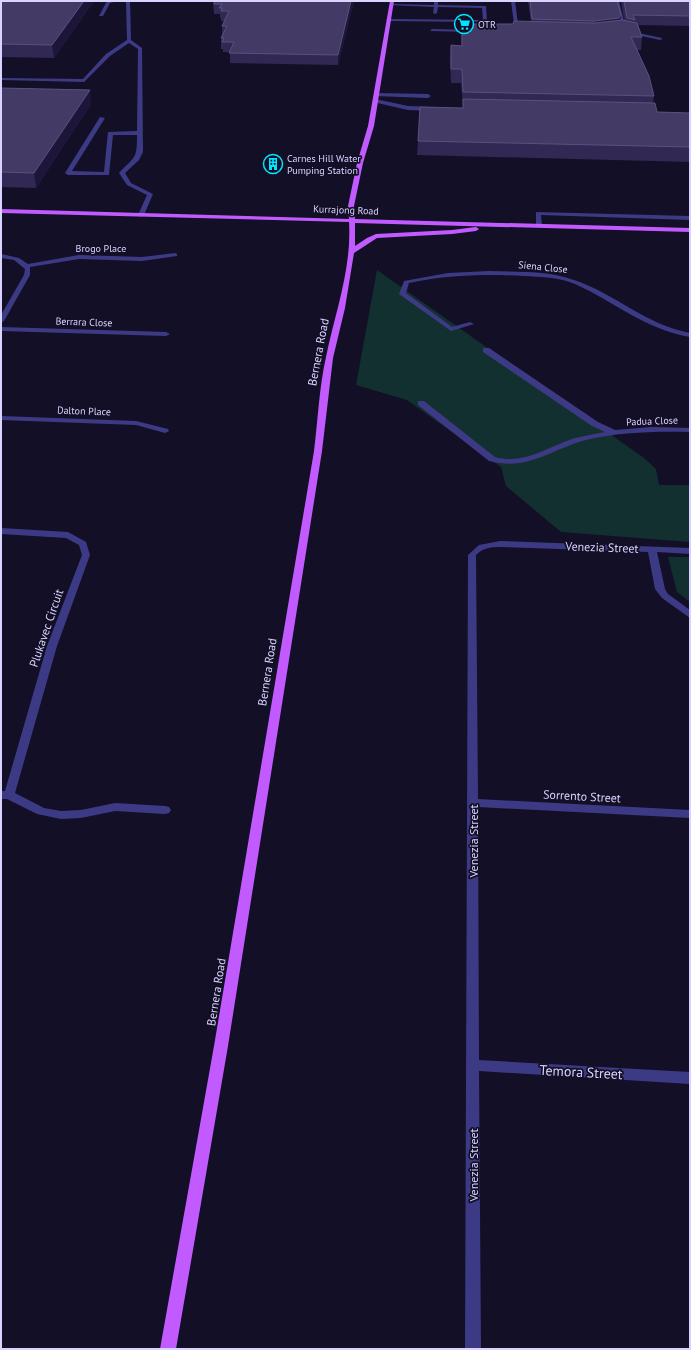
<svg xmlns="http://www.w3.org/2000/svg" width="691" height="1350" font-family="'PT Sans',sans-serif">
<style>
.green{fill:#12302f}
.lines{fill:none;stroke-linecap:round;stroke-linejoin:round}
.minor{fill:#3d3a85;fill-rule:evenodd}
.major{fill:#c25bff;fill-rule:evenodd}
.wall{fill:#312854}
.shaded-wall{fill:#1d163a}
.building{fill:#433a66;stroke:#5a527e}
.labels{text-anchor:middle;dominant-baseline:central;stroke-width:3.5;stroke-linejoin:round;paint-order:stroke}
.far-poi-label{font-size:10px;fill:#d9d4ff;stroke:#130f26;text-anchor:start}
.far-street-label{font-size:10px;fill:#d9d4ff;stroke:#130f26}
.street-label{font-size:12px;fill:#d9d4ff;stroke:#130f26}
.near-street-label{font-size:14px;fill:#d9d4ff;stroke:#130f26}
</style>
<rect width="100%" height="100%" fill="#130f26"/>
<!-- green -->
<g class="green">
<path d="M 377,270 L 644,458 L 656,469 L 659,485 L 690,485 L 690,542 L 561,532 L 506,486 L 501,467 L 407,400 L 356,385 Z"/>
<path d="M 668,557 L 690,557 L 690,602 L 677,592 Z"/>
</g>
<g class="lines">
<!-- minor -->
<g class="minor">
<path d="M 107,1 L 118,1 L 110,3 L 103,16 L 99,16 Z"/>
<path d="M 126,1 L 130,1 L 131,40 L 142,48 L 143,152 L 139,160 L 125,173 L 131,183 L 153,194 L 144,215 L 141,217 L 138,215 L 147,195 L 127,185 L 119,173 C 135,156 137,160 137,135 L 113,135 L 109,175 L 68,175 L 65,173 L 100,117 L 105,118 L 72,171 L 104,172 L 108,132 L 137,131 L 138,49 L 129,43 L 110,56 L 84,82 L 1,80 L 1,78 L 83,79 L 106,54 L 127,40 Z"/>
<path d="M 434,1 L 438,1 L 438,5 L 486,6 L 487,21 L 485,22 L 388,21 L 386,20 L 388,19 L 483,20 L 482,8 L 438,7 L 437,13 L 435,14 L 433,13 L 434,7 L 389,5 L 391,4 L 434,5 Z"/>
<path d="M 511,1 L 515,1 L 518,24 L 516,25 L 514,24 Z"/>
<path d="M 615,1 L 619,1 L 625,25 L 621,31 L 616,30 L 619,29 L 621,25 Z"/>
<path d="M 432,29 L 474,30 L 476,31 L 474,32 L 430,31 Z"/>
<path d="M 629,31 L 662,38 L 662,39 L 660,40 L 627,33 Z"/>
<path d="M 376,93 L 428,94 L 431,96 L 428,98 L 374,96 Z"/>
<path d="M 375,99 L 408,106 L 434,107 L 437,109 L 434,111 L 408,110 L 373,102 Z"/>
<path d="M 536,212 L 690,216 L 690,220 L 541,215 L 542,226 L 539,228 L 536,226 Z"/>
<path d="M 175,253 L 177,254 L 177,256 L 142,261 L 79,259 L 30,267 L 30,275 L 4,321 L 1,323 L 1,315 L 24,275 L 25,269 L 14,260 L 1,258 L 1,254 L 19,258 L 28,264 L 79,255 L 142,257 Z"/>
<path d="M 489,271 C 517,272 547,270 574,280 C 616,294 644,324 690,333 L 690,337 C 642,328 617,303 575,284 C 559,277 541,277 524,276 C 485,274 447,275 409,283 L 406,293 L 452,327 L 470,322 L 474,324 L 451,331 L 399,294 L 404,281 L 448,273 Z"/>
<path d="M 1,327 L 166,332 L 170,334 L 166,336 L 1,331 Z"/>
<path d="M 483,348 L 489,348 L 598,422 L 615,430 L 651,427 L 690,428 L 690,432 C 655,431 620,432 586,440 C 549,450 529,471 489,461 L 418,405 L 418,401 L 424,401 L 495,457 C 523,465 546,448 572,439 C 583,436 594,434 605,432 L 592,426 L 483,352 Z"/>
<path d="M 1,416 L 136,421 L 168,429 L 169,431 L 165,433 L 136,425 L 1,420 Z"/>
<path d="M 1,528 L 68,532 L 86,542 L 90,555 L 57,646 L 15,793 L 44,808 L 61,811 L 81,810 L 115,803 L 165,806 L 169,807 L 171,810 L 169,813 L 165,814 L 115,811 L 81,818 L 61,819 L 37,814 L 7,799 L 1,799 L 1,791 L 5,791 L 47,646 L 82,555 L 79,545 L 66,538 L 1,534 Z"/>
<path d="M 500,541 L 690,548 L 690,554 L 657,552 L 665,589 L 668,594 L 690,610 L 690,618 L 662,598 L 655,589 L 648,552 L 500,547 C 490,547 483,548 476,555 L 478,799 L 690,810 L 690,818 L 478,807 L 479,1060 L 690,1072 L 690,1084 L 479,1071 L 481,1349 L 465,1349 L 468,555 L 479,545 Z"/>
</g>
<!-- major -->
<path class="major" d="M 390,1 L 394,1 L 374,126 L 363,163 L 354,206 L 355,219 L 690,228 L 690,232 L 355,223 L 355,246 L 367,238 L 376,234 L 452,230 L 476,227 L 479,229 L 476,231 L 452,234 L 377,238 L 354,253 L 345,308 L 333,358 L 322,451 L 228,1046 L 176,1349 L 160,1349 L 214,1046 L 314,451 C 318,420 319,388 326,357 C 335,313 352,268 349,222 L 1,213 L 1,209 L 349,219 L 348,206 L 357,163 L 368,126 Z"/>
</g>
<!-- wall -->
<g class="wall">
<path d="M 1,1 L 94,1 L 54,58 L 1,57 Z"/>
<path d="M 213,1 L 354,1 L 338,65 L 230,63 L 230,52 L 223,52 L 223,49 L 221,49 L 221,38 L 222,35 L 222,26 L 224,21 L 221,21 L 221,18 L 220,18 L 220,14 L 214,14 Z"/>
<path d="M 528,1 L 617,1 L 621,15 L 620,20 L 624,20 L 621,1 L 690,1 L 690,26 L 638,25 L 642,37 L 641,50 L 637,50 L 654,96 L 653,103 L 657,112 L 690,113 L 690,162 L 417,155 L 418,141 L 463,108 L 461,83 L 451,83 L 450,59 L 451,45 L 461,46 L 462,24 L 513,24 L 531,22 Z"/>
<path d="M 1,88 L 91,104 L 36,188 L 1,187 Z"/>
</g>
<!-- shaded-wall -->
<g class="shaded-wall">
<path d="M 84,1 L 94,1 L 54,58 L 52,45 Z"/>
<path d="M 351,1 L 354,1 L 338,65 L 338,55 Z"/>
<path d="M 621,15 L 619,25 L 594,30 L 595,21 Z"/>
<path d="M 90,90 L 91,104 L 36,188 L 34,173 Z"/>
</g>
<!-- building -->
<g class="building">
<path d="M 1,1 L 84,1 L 52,45 L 1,44 Z"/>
<path d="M 213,1 L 351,1 L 338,55 L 229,53 L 234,42 L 222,42 L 224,38 L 221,38 L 227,26 L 222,26 L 229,11 L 221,11 L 222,8 L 219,8 L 222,4 L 214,4 L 215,1 Z"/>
<path d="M 530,1 L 617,1 L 621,15 L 619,18 L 595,21 L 532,19 Z"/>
<path d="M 624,1 L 690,1 L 690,16 L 633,15 L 635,20 L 627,18 Z"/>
<path d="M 622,20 L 637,23 L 642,37 L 631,37 L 649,76 L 654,96 L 463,92 L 462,69 L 451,69 L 451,45 L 462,46 L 462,24 L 513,24 L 514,21 L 595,23 Z"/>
<path d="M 1,88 L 90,90 L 34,173 L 1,172 Z"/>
<path d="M 463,99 L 655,103 L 657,112 L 690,113 L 690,147 L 418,141 L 420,107 L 463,108 Z"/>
</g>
<!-- icons -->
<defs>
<symbol id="supermarket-ring" viewBox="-11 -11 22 22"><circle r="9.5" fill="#130f26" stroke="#00e5ff" stroke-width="1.5"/><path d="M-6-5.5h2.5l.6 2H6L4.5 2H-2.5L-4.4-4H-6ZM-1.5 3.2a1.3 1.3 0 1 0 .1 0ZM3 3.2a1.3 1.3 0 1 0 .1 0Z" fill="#00e5ff"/></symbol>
<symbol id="building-ring" viewBox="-11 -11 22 22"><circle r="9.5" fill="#130f26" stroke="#00e5ff" stroke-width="1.5"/><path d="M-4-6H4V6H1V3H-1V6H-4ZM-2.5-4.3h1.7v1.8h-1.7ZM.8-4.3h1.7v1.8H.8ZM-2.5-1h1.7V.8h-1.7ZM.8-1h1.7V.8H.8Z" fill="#00e5ff"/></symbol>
</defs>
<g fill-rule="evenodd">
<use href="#supermarket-ring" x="453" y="13" width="22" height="22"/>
<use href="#building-ring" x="262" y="153" width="22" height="22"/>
</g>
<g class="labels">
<!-- far-poi labels -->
<g class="far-poi-label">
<text x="478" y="24">OTR</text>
<text x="287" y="158">Carnes Hill Water<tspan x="287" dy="12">Pumping Station</tspan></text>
</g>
<!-- far-street labels -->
<g class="far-street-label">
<text transform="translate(346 210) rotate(2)">Kurrajong Road</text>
<text x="101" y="248">Brogo Place</text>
<text transform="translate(543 267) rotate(6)">Siena Close</text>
<text transform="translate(84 322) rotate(2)">Berrara Close</text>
<text transform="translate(84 411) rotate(2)">Dalton Place</text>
<text transform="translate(652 421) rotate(-2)">Padua Close</text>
</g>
<!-- street labels -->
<g class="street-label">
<text transform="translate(318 352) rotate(-79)">Bernera Road</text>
<text transform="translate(602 547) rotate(2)">Venezia Street</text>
<text transform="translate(46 628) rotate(-71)">Plukavec Circuit</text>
<text transform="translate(267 672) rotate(-81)">Bernera Road</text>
<text transform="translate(582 796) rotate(3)">Sorrento Street</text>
<text transform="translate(473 841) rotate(-90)">Venezia Street</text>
<text transform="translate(216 992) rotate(-81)">Bernera Road</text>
<text transform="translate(473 1165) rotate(-90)">Venezia Street</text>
</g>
<!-- near-street labels -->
<g class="near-street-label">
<text transform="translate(581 1072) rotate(3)">Temora Street</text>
</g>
</g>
<!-- border -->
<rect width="691" height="1350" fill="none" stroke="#d9d4ff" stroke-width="4"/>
</svg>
